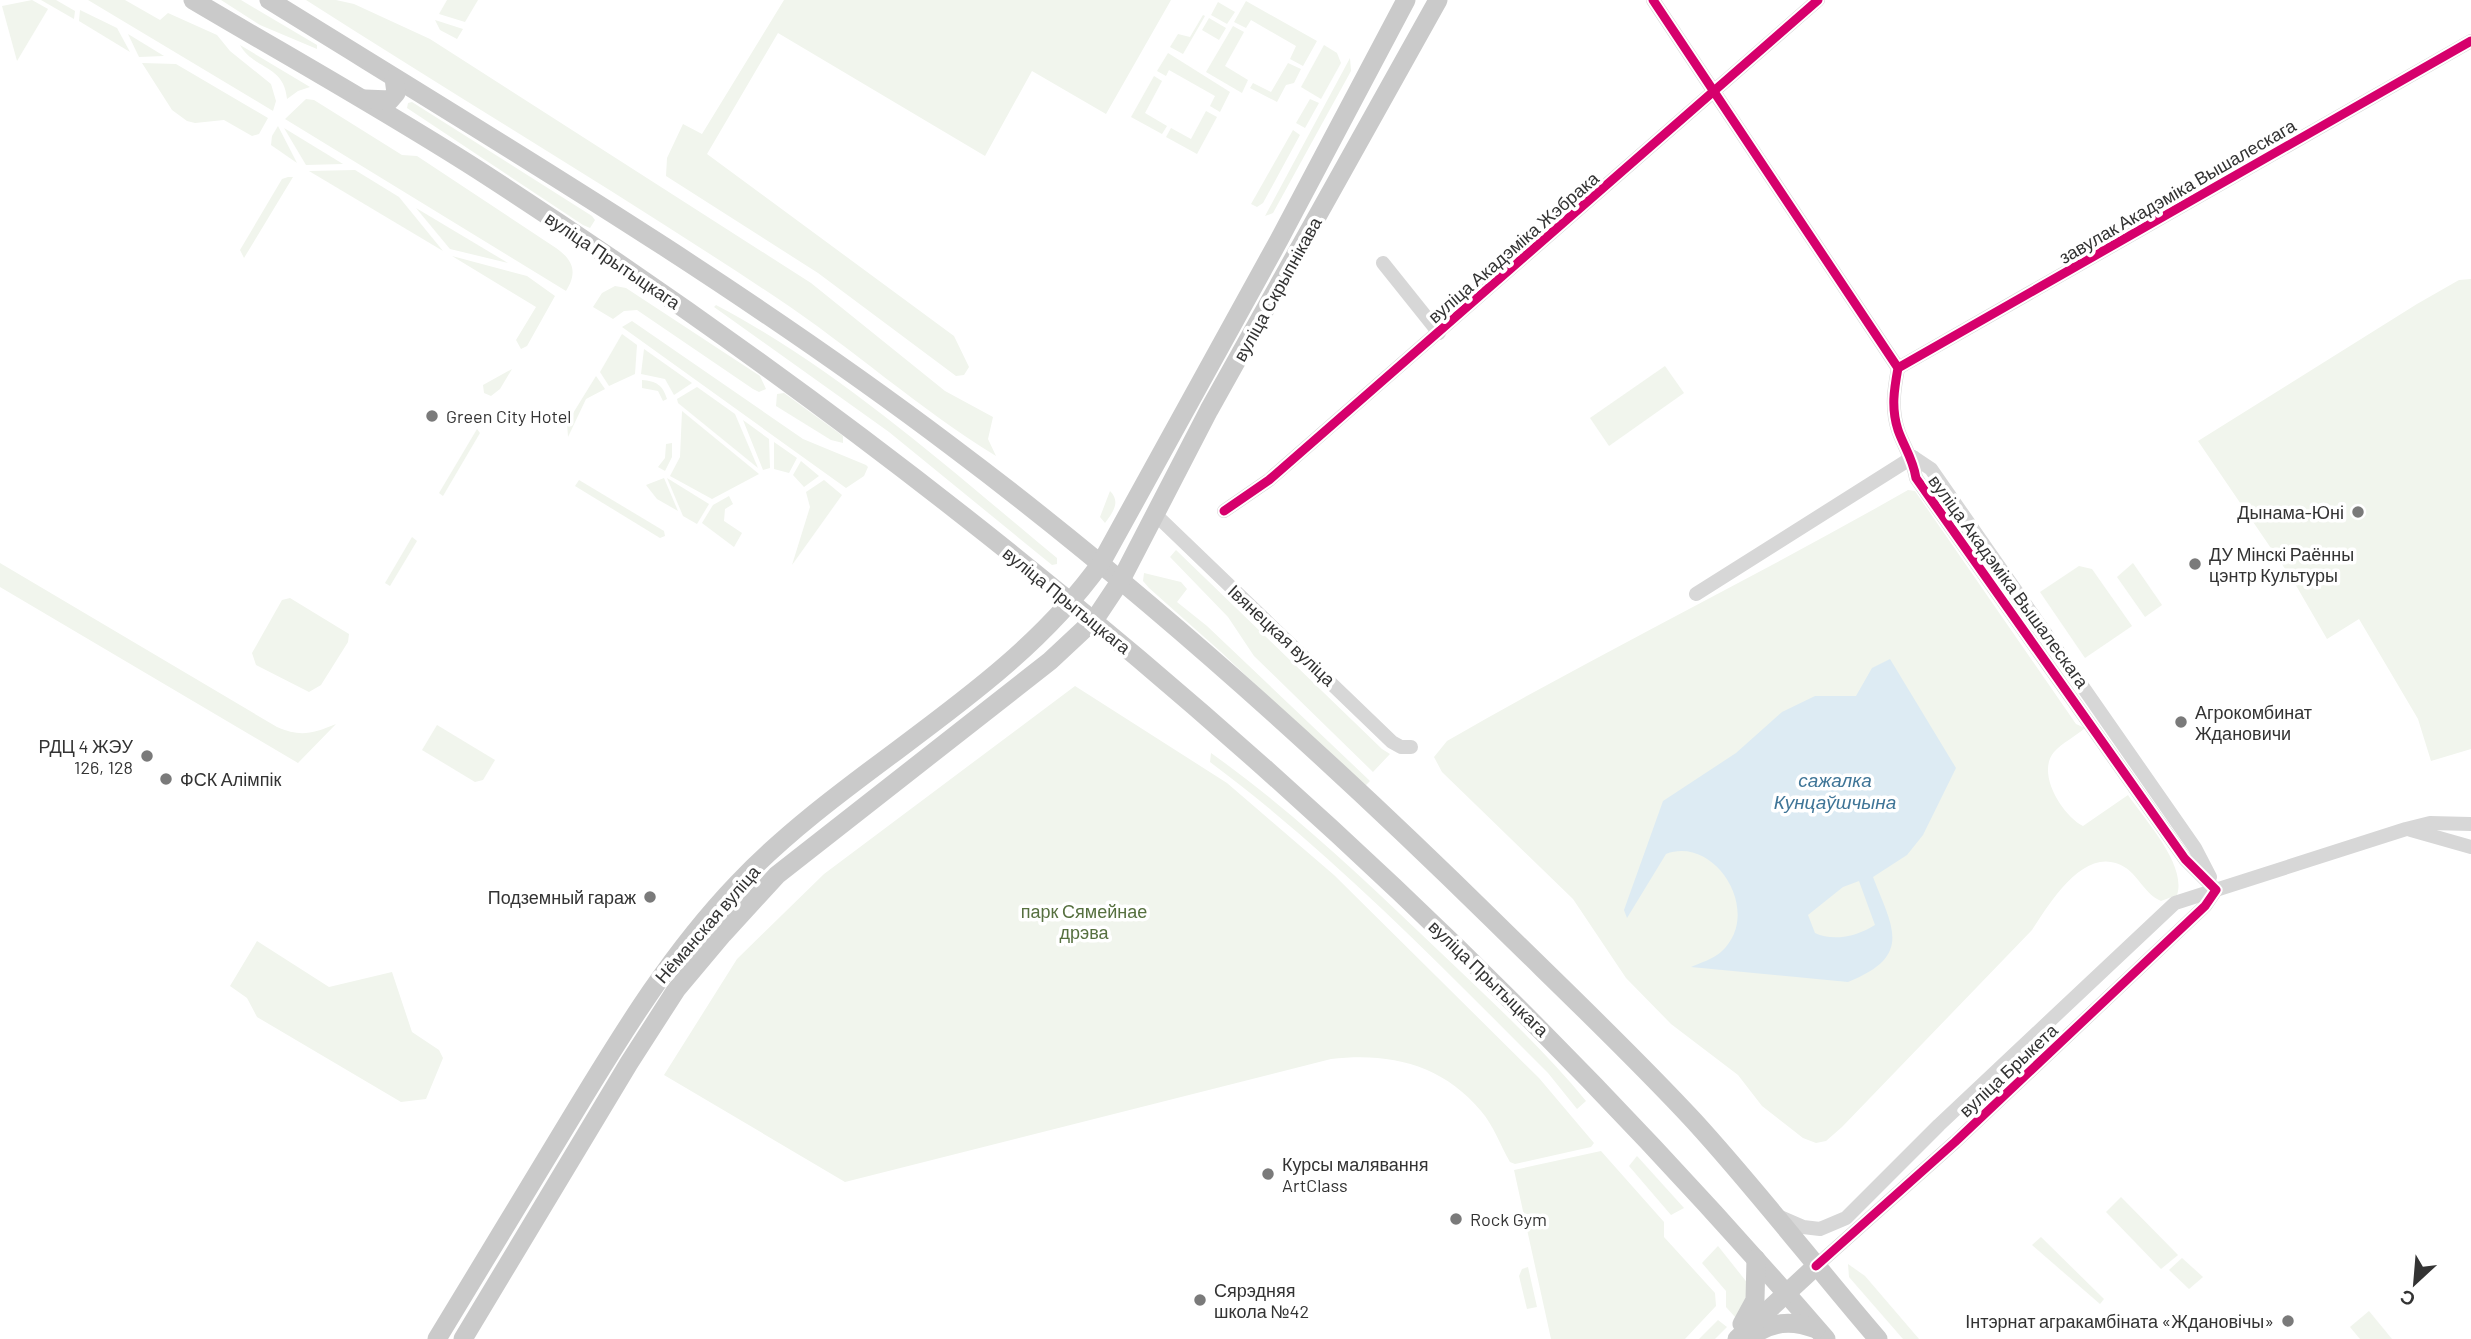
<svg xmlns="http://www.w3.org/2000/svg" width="2471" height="1339" font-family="Barlow,sans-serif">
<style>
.green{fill:#f1f5ed}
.water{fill:#ddebf3;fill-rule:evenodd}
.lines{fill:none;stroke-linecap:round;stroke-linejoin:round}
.minor{stroke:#d7d7d7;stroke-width:14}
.major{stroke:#cacaca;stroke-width:19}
.cycleway-casing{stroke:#fff;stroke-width:13}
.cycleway{stroke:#d6006c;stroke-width:9}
.poi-dot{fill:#7a7a7a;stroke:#fff;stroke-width:2.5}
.labels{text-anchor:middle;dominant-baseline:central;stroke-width:7;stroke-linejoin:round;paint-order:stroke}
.street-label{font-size:18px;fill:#333;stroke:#fff}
.poi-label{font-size:18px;fill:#333;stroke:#fff;text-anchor:start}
.park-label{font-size:18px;fill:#56703f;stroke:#fff}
.water-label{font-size:19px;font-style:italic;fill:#3f7597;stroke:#fff}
</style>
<rect width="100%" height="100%" fill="#fff"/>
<!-- green -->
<g class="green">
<path d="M 32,0 L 48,9 L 17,61 L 2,6 Z"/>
<path d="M 41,0 L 56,0 L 75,11 L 74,19 Z"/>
<path d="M 88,0 L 125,0 L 160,20 L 168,13 L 217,35 L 230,51 L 271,84 L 276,101 L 273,111 Z"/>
<path d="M 221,0 L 241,0 L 317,45 L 317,49 L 260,25 Z"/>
<path d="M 306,0 L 336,0 L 354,4 L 430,39 L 811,283 L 945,391 L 993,417 L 988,439 L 996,456 C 919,409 852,348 777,298 C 622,195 462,100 306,0 Z"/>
<path d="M 447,0 L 478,0 L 465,22 L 439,14 Z"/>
<path d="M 784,0 L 1171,0 L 1106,114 L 1032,71 L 985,156 L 778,33 L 707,154 L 954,336 L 969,367 L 964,375 L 956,376 L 818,273 L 666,176 L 667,158 L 683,124 L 702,134 Z"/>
<path d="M 1246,1 L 1317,41 L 1303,66 L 1290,59 L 1296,46 L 1251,20 L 1246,28 L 1234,22 Z"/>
<path d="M 1218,2 L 1235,12 L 1227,24 L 1211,15 Z"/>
<path d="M 80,10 L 117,28 L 130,52 L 79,21 Z"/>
<path d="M 1203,15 L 1205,16 L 1183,54 L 1170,47 L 1178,34 L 1190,37 Z"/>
<path d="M 1209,18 L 1226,28 L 1219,40 L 1202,30 Z"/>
<path d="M 435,20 L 463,29 L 457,39 L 440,30 Z"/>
<path d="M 1233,26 L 1244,32 L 1225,66 L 1248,80 L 1242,93 L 1206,72 Z"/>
<path d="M 128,34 L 164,56 L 139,57 Z"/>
<path d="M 240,45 L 310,87 L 298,91 L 287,99 C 284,64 254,70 240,45 Z"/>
<path d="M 1324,45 L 1337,53 L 1341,63 L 1321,99 L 1301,87 Z"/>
<path d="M 1168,53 L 1230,92 L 1220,112 L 1210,106 L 1215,96 L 1169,70 L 1166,76 L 1157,71 Z"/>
<path d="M 1350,58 L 1351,71 L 1273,213 L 1265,216 Z"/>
<path d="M 142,63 L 176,64 L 268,118 L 259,134 L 252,136 L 224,120 L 195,123 L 187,121 L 172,110 Z"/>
<path d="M 1288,63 L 1301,69 L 1294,83 L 1286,85 L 1277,102 L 1250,88 L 1253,83 L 1271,92 Z"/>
<path d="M 1154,76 L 1162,81 L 1145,113 L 1167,126 L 1162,134 L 1131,117 Z"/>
<path d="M 306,99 L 314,100 L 402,155 L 417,156 L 556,248 C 573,260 578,272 566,291 L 285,119 Z"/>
<path d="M 1310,99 L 1319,103 L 1305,128 L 1296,123 Z"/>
<path d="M 412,102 L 592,216 L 595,220 L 590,228 L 583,225 L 407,108 L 408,103 Z"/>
<path d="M 1206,111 L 1217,117 L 1197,154 L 1166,137 L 1171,128 L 1191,139 Z"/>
<path d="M 278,126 L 297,163 L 271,145 L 272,136 Z"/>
<path d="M 284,128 L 343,164 L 306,165 Z"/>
<path d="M 1293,130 L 1300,135 L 1263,203 L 1257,207 L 1251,204 Z"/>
<path d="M 355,170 L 399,197 L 443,251 L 309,171 Z"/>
<path d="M 288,177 L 293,177 L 244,258 L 240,250 L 282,179 Z"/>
<path d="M 416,208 L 508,263 L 450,249 Z"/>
<path d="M 452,256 L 527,276 L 555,296 L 527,346 L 521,349 L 516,340 L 536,307 Z"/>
<path d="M 2471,279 L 2471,749 L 2431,761 L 2418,719 L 2359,619 L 2327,639 L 2294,582 L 2198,441 L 2417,304 L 2459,280 Z"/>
<path d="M 615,286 L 626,288 L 760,376 L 766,389 L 759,392 L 753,389 L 637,310 L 624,311 L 613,319 L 593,307 L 602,293 Z"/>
<path d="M 716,305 C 841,371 948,468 1057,558 L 1057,564 L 1052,565 L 889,432 L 714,307 Z"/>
<path d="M 632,321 L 803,439 L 866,465 L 868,467 L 864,476 L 846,488 L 622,327 Z"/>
<path d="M 622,334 L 637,345 L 635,374 L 609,386 L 600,372 Z"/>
<path d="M 644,349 L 692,383 L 674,395 L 665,379 L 641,374 Z"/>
<path d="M 1665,366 L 1684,393 L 1609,446 L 1590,418 Z"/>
<path d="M 512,369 L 500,389 L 491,396 L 484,393 L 483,385 Z"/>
<path d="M 596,376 L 605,389 L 586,399 L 568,437 L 567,423 Z"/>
<path d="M 642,380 C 656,381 663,385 667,399 L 663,401 L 658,391 L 642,388 Z"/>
<path d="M 697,387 L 735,414 L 758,468 L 678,403 L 677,399 Z"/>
<path d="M 784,393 L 843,436 L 843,443 L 831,440 L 776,406 L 777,394 Z"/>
<path d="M 682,411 L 759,474 L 712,499 L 670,476 L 680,457 Z"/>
<path d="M 743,420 L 769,439 L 770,468 L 763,470 Z"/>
<path d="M 477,429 L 480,433 L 443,496 L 439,493 Z"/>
<path d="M 774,442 L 797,458 L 789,473 L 774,469 Z"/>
<path d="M 672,443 L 672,457 L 665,471 L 658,467 L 665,458 L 666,444 Z"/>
<path d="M 801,461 L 819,476 L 804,487 L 793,475 Z"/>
<path d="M 664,478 L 678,511 L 657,499 L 646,485 Z"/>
<path d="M 667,478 L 709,504 L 697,524 L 683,516 Z"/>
<path d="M 579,480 L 664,531 L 665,536 L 660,538 L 575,486 Z"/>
<path d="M 824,480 L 842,495 L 792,565 L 810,507 L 806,492 Z"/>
<path d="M 1908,490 L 1915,491 L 2076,724 L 2085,728 C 2076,736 2062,743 2054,752 C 2036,773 2062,815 2083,826 L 2128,795 C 2145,820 2187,865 2177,895 L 2161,901 C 2145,894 2139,877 2126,868 C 2086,841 2049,904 2032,930 L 1842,1127 L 1826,1141 L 1816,1143 L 1803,1138 L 1762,1106 L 1738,1075 L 1671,1024 L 1626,978 L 1573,899 L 1442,772 L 1434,757 L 1447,741 C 1599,653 1756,577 1908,490 Z"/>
<path d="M 1110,491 C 1121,502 1113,512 1105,523 L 1100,517 Z"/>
<path d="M 729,496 L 733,504 L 725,509 L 724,521 L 742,533 L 734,547 L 702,523 L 713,505 Z"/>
<path d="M 412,537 L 417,541 L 390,586 L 385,583 Z"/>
<path d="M 1176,550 L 1382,749 L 1390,754 L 1373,772 L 1254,656 L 1228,617 L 1170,557 Z"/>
<path d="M 0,563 L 277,727 C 300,737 312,734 336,724 L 298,763 L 0,587 Z"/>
<path d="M 2133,563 L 2162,605 L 2145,617 L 2117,577 Z"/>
<path d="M 2079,566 L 2092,569 L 2132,626 L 2085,658 L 2040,592 Z"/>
<path d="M 1144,573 L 1181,582 L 1187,589 L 1177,602 L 1207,626 L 1370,781 L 1364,787 L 1221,652 L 1149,588 L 1143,581 Z"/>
<path d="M 290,598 L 349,634 L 348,642 L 321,685 L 309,692 L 256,665 L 252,653 L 282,600 Z"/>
<path d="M 1075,686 L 1227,783 L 1334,875 L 1539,1078 L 1594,1143 L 1591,1147 L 1515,1164 L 1510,1162 C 1500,1145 1494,1126 1481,1111 C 1442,1064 1389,1052 1331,1059 L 845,1182 L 664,1075 L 737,959 L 824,874 Z"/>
<path d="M 437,725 L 495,760 L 483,780 L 475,782 L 422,750 Z"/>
<path d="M 1211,753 C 1294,812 1367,882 1440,952 C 1491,1001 1542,1047 1586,1101 L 1577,1109 L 1548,1073 C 1440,965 1332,853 1210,762 Z"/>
<path d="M 257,941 L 329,987 L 392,972 L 412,1032 L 439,1050 L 443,1058 L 426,1099 L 401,1102 L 257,1017 L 247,998 L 230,986 Z"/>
<path d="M 1601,1151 L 1664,1222 L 1664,1237 L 1715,1293 L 1716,1306 L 1685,1339 L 1551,1339 L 1514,1170 Z"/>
<path d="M 1637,1156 L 1684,1208 L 1671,1215 L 1629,1166 Z"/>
<path d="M 2121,1197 L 2178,1255 L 2161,1269 L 2106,1212 Z"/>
<path d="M 2041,1237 L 2104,1299 L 2100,1304 L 2032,1245 Z"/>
<path d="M 1718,1246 L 1749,1285 L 1750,1289 L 1736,1318 L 1726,1307 L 1726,1291 L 1702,1263 Z"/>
<path d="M 2182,1258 L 2203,1277 L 2189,1289 L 2169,1270 Z"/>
<path d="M 1848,1264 L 1865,1276 L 1919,1339 L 1903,1339 L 1849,1277 Z"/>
<path d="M 1528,1267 L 1537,1307 L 1527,1309 L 1519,1276 L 1522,1269 Z"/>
<path d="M 2369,1311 L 2392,1339 L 2360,1339 L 2350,1327 Z"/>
<path d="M 1718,1320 L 1727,1327 L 1715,1339 L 1699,1339 Z"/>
</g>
<!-- water -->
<path class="water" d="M 1890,659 L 1956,768 L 1923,835 L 1907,855 L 1873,877 C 1892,927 1914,956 1848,982 L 1691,967 C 1700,963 1713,959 1721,952 C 1764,914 1716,835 1666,854 L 1627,918 L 1624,910 L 1663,801 L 1736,753 L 1782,712 L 1815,696 L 1856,696 L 1872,668 ZM 1859,881 L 1875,925 C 1858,936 1833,942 1815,933 L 1808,915 L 1843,887 Z"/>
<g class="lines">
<!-- minor -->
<g class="minor">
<path d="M 1653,0 L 1898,368 C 1894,390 1891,408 1898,430 C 1904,447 1913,459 1916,478 L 2185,859 L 2216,890"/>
<path d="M 1383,263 L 1439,333"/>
<path d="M 1898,368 L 2471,41"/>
<path d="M 1913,457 L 1931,469 L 2195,848 L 2210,877"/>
<path d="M 1224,511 L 1269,480 L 1818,0"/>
<path d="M 1156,515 L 1392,742 L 1401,747 L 1411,747"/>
<path d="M 1696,594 L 1913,457"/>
<path d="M 2411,830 L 2471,847"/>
<path d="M 1780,1217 L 1803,1227 L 1820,1229 L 1846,1218 L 1939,1125 L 2175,903 L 2406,829 L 2430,823 L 2471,824"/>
<path d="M 1816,1266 L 1955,1142 L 2205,906 L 2216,890"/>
</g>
<!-- major -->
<g class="major">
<path d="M 193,0 C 291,58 390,113 486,175 C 986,499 1437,888 1826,1339"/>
<path d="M 269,0 C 500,143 734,282 951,446 C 1143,590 1321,751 1492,919 C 1560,986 1629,1051 1694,1121 C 1758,1191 1816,1267 1878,1339"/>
<path d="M 365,99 L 390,100 L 396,93 L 394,78"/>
<path d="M 1742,1324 L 1755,1300 L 1756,1259"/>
<path d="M 1750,1337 C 1772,1322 1790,1319 1816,1329"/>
<path d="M 437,1339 C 484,1262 530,1185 577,1108 C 625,1029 673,951 737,884 C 848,767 1006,696 1101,563 L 1279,240 L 1406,0"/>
<path d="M 463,1339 L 629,1063 L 676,990 L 723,934 L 777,875 L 1050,661 L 1095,619 L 1121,580 L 1209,410 L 1438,0"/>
<path d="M 1737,1339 L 1816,1266"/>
</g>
<defs>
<g id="cycleway">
<path d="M 1653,0 L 1898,368 C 1894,390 1891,408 1898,430 C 1904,447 1913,459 1916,478 L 2185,859 L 2216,890 L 2205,906 L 1955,1142 L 1816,1266"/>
<path d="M 1898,368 L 2471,41"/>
<path d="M 1224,511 L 1269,480 L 1818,0"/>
</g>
</defs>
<!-- cycleway casing -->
<use href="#cycleway" class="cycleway-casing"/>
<!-- cycleway -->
<use href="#cycleway" class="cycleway"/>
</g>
<!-- markers -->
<g class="poi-dot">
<circle cx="432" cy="416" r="7"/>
<circle cx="2358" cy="512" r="7"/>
<circle cx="2195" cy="564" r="7"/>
<circle cx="2181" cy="722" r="7"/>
<circle cx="147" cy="756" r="7"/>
<circle cx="166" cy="779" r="7"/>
<circle cx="650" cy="897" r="7"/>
<circle cx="1268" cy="1174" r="7"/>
<circle cx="1456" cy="1219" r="7"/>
<circle cx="1200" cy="1300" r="7"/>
<circle cx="2288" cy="1321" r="7"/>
</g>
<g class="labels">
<!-- street labels -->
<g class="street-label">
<text transform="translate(2177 191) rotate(-30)">завулак Акадэміка Вышалескага</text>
<text transform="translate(1513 247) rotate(-41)">вуліца Акадэміка Жэбрака</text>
<text transform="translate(613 260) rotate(34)">вуліца Прытыцкага</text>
<text transform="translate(1277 289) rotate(-61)">вуліца Скрыпнікава</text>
<text transform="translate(2009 581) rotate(54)">вуліца Акадэміка Вышалескага</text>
<text transform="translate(1067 600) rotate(39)">вуліца Прытыцкага</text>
<text transform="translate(1282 635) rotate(43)">Івянецкая вуліца</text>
<text transform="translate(707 924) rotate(-49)">Нёманская вуліца</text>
<text transform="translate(1489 978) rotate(44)">вуліца Прытыцкага</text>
<text transform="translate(2008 1070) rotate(-43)">вуліца Брыкета</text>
</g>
<!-- poi labels -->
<g class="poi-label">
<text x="446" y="416">Green City Hotel</text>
<text x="2344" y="512" text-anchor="end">Дынама-Юні</text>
<text x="2209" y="554">ДУ Мінскі Раённы<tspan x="2209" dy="21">цэнтр Культуры</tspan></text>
<text x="2195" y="712">Агрокомбинат<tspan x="2195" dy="21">Ждановичи</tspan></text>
<text x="133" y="746" text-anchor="end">РДЦ 4 ЖЭУ<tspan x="133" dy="21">126, 128</tspan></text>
<text x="180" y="779">ФСК Алімпік</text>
<text x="636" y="897" text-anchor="end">Подземный гараж</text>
<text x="1282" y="1164">Курсы малявання<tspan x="1282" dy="21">ArtClass</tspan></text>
<text x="1470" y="1219">Rock Gym</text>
<text x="1214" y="1290">Сярэдняя<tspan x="1214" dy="21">школа №42</tspan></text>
<text x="2274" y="1321" text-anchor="end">Інтэрнат агракамбіната «Ждановічы»</text>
</g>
<!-- park labels -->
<g class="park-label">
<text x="1084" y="911">парк Сямейнае<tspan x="1084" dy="21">дрэва</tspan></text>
</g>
<!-- water labels -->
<g class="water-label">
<text x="1835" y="779">сажалка<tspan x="1835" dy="22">Кунцаўшчына</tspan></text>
</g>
</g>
<!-- north arrow -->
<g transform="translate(2415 1283) rotate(206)" stroke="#ffffff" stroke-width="5" paint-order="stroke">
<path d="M0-5L12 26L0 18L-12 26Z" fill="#333333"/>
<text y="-10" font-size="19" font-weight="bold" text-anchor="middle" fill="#333333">С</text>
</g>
</svg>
